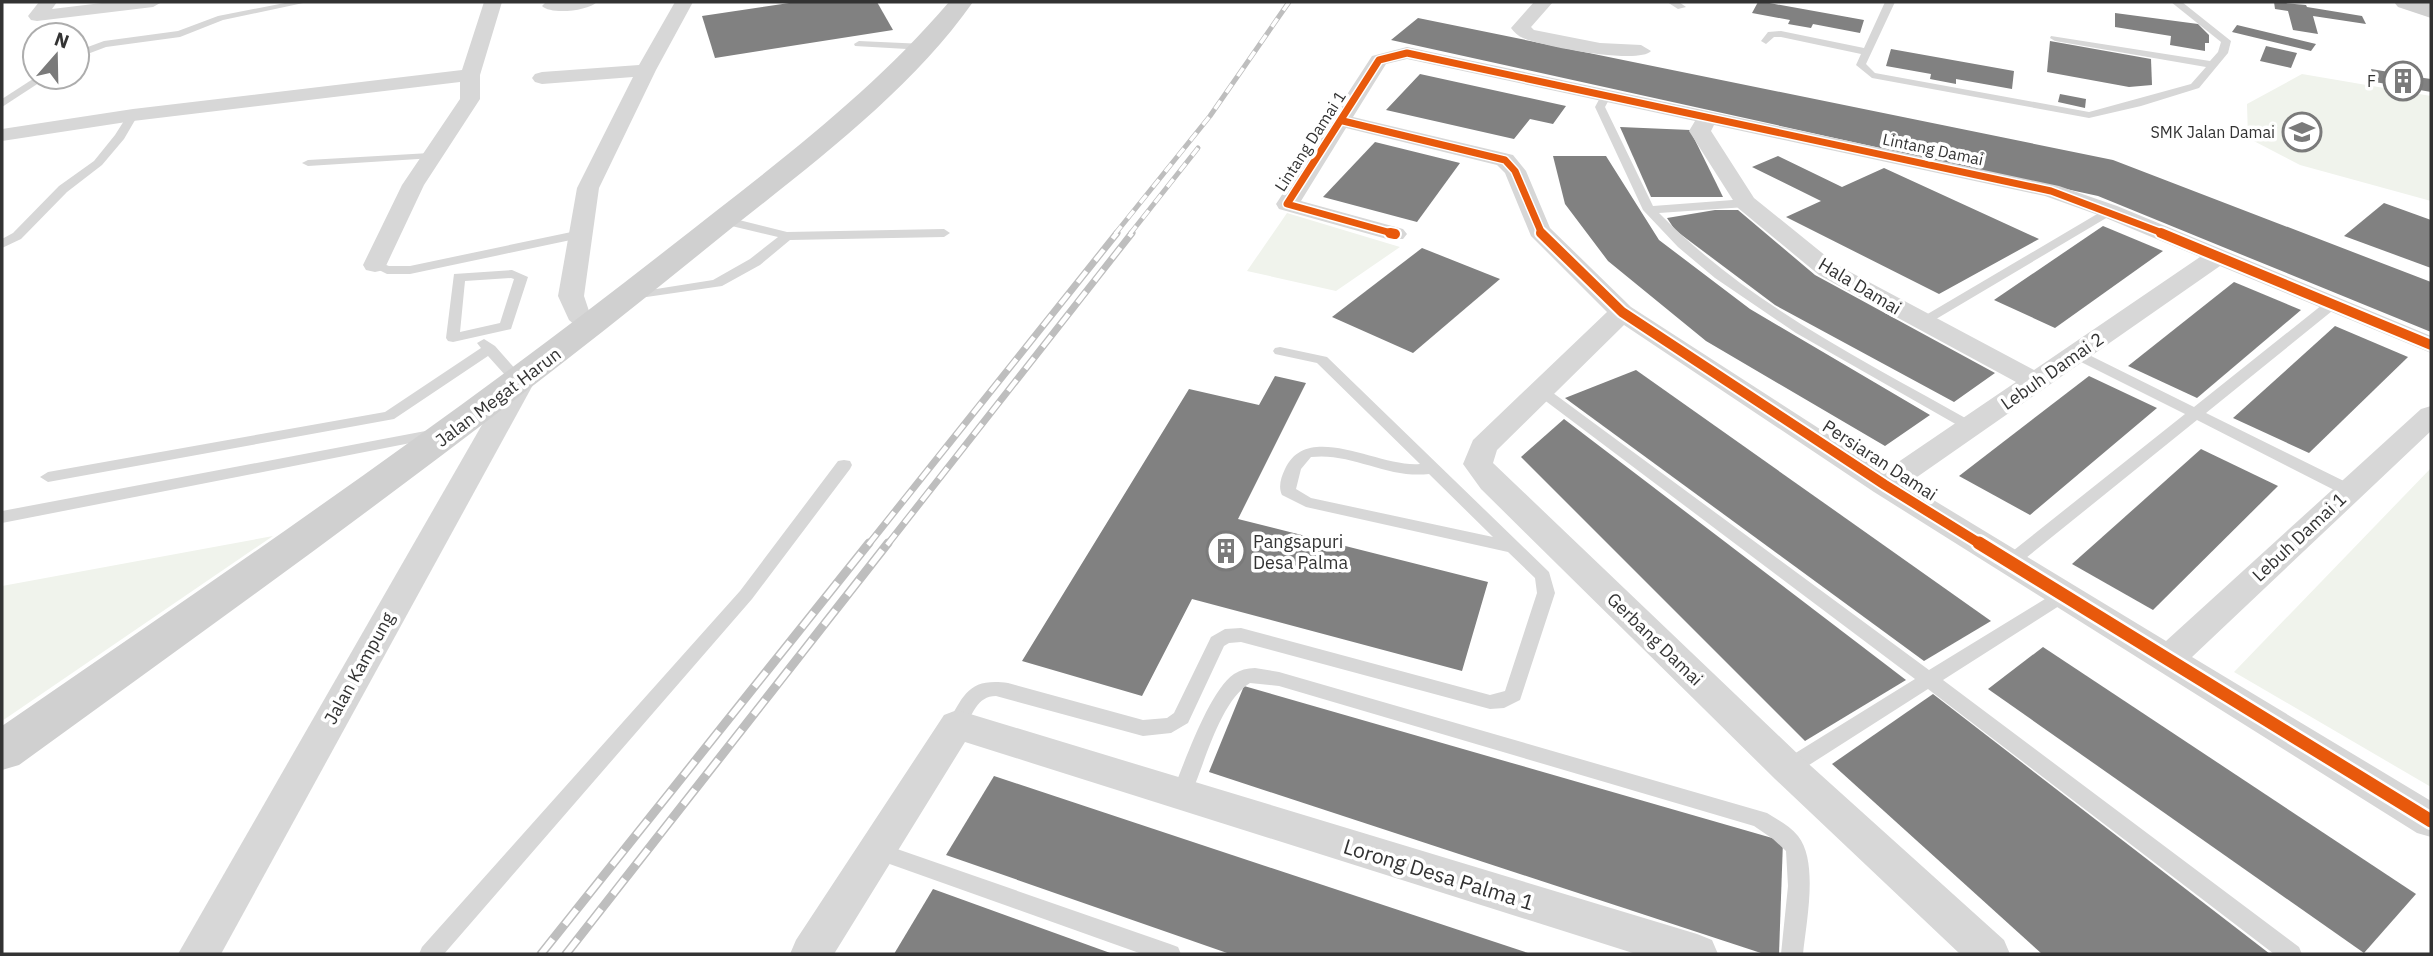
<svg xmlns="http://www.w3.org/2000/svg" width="2433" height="956" font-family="'IBM Plex Sans',sans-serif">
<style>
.green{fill:#f0f3ec}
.building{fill:#818181}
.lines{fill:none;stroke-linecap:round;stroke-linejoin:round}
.lane{fill:#d7d7d7;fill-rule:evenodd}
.street{fill:#d7d7d7;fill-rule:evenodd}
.secondary{fill:#d0d0d0;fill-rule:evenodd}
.rail-far2-casing{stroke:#bebebe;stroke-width:5}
.rail-far1-casing{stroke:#bebebe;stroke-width:7}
.rail-casing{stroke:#bebebe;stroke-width:9}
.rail-far2{stroke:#fff;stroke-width:3.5;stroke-dasharray:10;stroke-linecap:butt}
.rail-far1{stroke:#fff;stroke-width:4.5;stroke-dasharray:14;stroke-linecap:butt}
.rail{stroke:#fff;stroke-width:6;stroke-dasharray:19;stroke-linecap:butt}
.cycleway-far2-casing{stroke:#fff;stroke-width:10}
.cycleway-far1-casing{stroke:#fff;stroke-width:14}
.cycleway-casing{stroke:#fff;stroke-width:18}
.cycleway-far2{stroke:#e8590c;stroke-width:7}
.cycleway-far1{stroke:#e8590c;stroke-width:10}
.cycleway{stroke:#e8590c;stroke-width:13}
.labels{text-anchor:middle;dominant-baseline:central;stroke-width:7;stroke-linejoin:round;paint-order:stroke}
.far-poi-label{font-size:16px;fill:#333;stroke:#fff;text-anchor:end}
.far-street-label{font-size:16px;fill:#333;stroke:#fff}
.street-label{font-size:18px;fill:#333;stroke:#fff}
.poi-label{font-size:18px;fill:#333;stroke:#fff;text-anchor:start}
.near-street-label{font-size:21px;fill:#333;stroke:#fff}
</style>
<rect width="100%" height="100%" fill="#fff"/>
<!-- green -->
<g class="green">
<path d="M 2302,74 L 2431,96 L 2431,201 L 2300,165 L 2248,138 L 2247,104 Z"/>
<path d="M 1287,213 L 1400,247 L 1336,291 L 1247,271 Z"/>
<path d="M 2431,468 L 2431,787 L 2234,672 Z"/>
<path d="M 273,536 L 2,721 L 2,586 Z"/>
</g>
<!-- building -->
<g class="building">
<path d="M 796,2 L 877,2 L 893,30 L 715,58 L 702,16 Z"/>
<path d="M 1758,2 L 1764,2 L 1864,20 L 1860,33 L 1813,24 L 1811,28 L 1788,24 L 1790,20 L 1752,13 Z"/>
<path d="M 2274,2 L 2306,5 L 2307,7 L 2362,16 L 2366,24 L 2313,16 L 2318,34 L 2293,30 L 2288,11 L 2275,9 Z"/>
<path d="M 2115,13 L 2198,24 L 2209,35 L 2209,43 L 2205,43 L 2205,51 L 2170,45 L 2171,36 L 2115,27 Z"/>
<path d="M 1418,18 L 2113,160 L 2431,282 L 2431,332 L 2098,196 L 1391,40 Z"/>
<path d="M 2237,25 L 2316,44 L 2311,51 L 2232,32 Z"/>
<path d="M 2050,41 L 2151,59 L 2152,85 L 2129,87 L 2047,72 Z"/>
<path d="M 2266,46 L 2297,53 L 2291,68 L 2260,61 Z"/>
<path d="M 1891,49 L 2014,71 L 2012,89 L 1956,79 L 1956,84 L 1930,79 L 1931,74 L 1886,66 Z"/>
<path d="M 2399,68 L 2415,71 L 2417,77 L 2431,79 L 2431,92 L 2375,82 L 2371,69 L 2401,74 Z"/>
<path d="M 1420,74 L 1566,106 L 1553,124 L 1530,119 L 1514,139 L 1386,110 Z"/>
<path d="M 2060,94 L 2086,99 L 2085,108 L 2058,102 Z"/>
<path d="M 1620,127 L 1690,130 L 1723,197 L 1651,197 Z"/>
<path d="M 1375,142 L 1460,163 L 1417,222 L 1323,197 Z"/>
<path d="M 1553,156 L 1606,156 L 1659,240 L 1750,309 L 1930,415 L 1885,446 L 1706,341 L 1608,261 L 1565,204 Z"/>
<path d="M 1778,156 L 1842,187 L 1884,168 L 2039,239 L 1939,294 L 1786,217 L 1821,201 L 1752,167 Z"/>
<path d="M 2384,203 L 2431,220 L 2431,268 L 2344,236 Z"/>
<path d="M 1715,210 L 1738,210 L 1815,275 L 1995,373 L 1954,402 L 1775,305 L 1675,230 L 1667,218 Z"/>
<path d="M 2103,226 L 2163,251 L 2055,328 L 1994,300 Z"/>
<path d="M 1422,248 L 1500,279 L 1413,353 L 1332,317 Z"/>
<path d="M 2234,282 L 2301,310 L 2197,398 L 2128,366 Z"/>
<path d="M 2335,326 L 2408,357 L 2309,453 L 2233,418 Z"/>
<path d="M 1636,370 L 1991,621 L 1924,661 L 1565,398 Z"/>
<path d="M 1275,376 L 1306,383 L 1238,519 L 1488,582 L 1462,671 L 1192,599 L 1142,696 L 1022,661 L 1189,389 L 1259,405 Z"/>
<path d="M 2089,376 L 2157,408 L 2030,515 L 1959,476 Z"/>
<path d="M 1564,419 L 1906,680 L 1805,741 L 1521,457 Z"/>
<path d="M 2201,449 L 2278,486 L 2153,610 L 2072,564 Z"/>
<path d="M 2043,647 L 2416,894 L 2364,953 L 1988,689 Z"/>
<path d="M 1244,686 L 1783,841 L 1779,954 L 1764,954 L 1209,772 Z"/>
<path d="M 1933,694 L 2270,954 L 2042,954 L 1832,764 Z"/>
<path d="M 994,776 L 1531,954 L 1230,954 L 946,855 Z"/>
<path d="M 933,889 L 1113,954 L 894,954 Z"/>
</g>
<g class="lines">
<!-- lane -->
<g class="lane">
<path d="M 290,2 L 308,2 L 223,20 L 180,37 L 106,47 L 77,58 L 77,51 L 104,41 L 178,31 L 218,16 Z"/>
<path d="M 1667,2 L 1679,2 L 1686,7 L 1678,9 Z"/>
<path d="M 1885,2 L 1895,2 L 1866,64 L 1875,73 L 2089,112 L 2191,84 L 2206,67 L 2055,41 L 2050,38 L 2051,36 L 2210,61 L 2218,52 L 2221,42 L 2171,2 L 2182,2 L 2231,41 L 2228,53 L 2199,88 L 2141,106 L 2089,118 L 1872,78 L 1856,65 L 1861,54 L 1781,37 L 1774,37 L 1766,44 L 1761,41 L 1768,32 L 1781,31 L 1864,48 Z"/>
<path d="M 859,41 L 924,44 L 929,47 L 924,50 L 855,46 L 854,44 Z"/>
<path d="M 36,77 L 48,77 L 2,107 L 2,99 Z"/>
<path d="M 1602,94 L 1611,96 L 1605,107 L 1653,206 L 1746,199 L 1752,203 L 1746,207 L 1659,213 C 1749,305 1865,361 1976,424 L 1979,427 L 1976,430 L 1966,430 L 1796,333 L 1715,278 L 1678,247 L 1643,210 L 1595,107 Z"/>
<path d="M 129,113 L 138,115 L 124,139 L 102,165 L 67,192 L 21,239 L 2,248 L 2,239 L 13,233 L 59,186 L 94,161 L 115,135 Z"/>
<path d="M 430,153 L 436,156 L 434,158 L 308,166 L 302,163 L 308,160 Z"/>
<path d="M 2109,207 L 2115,211 L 2113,214 L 1926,325 L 1921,326 L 1914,322 Z"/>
<path d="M 723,216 L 787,232 L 944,229 L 950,233 L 944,237 L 790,240 L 760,265 L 722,286 L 626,300 L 624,297 L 631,293 L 713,280 L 750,259 L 778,237 L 719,223 L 717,220 Z"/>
<path d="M 581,230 L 587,234 L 585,237 L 410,274 L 387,274 L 369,265 L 375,261 L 389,266 L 410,266 Z"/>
<path d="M 512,270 L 528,277 L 511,329 L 453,342 L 448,341 L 446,338 L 454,274 ZM 511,278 L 514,279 L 500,323 L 460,332 L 465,281 Z"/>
<path d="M 2332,300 L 2337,301 L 2339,304 L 2337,307 L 2206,413 L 2356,487 L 2358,491 L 2356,495 L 2344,495 L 2197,420 L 2016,566 L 2004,566 L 2002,562 L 2004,558 L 2185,414 L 2071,357 L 2069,354 L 2071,351 L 2081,351 L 2194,407 L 2327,301 Z"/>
<path d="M 484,339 L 495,346 L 525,380 L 527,383 L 525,386 L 515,386 L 488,356 L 394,419 L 48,482 L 40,477 L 48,472 L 385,412 L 481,348 L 477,343 Z"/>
<path d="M 1280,347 L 1327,357 L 1549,572 L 1555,593 L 1520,700 L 1504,708 L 1490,709 L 1241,642 L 1229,643 L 1224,646 L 1188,723 L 1171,733 L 1143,736 L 996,696 C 977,696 972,715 964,730 L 957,733 L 950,730 L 947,725 C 964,694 969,678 1008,683 L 1143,720 L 1167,718 L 1174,713 L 1211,637 L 1225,629 L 1241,628 L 1490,695 L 1505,691 L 1537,593 L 1535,578 L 1508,552 L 1306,507 L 1282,495 C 1278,487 1281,477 1285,469 C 1308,420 1379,468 1420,464 L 1317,363 L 1275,354 L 1273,351 L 1275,348 ZM 1311,457 C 1351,452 1388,479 1429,474 L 1493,537 L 1311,498 L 1296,489 L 1301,469 Z"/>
<path d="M 1540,385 L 1545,387 L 1929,670 L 2058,591 L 2070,591 L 2073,595 L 2070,599 L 1943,680 L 2299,947 L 2302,954 L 2274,954 L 1928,689 L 1795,774 L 1788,776 L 1781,774 L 1778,768 L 1781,762 L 1915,679 L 1535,393 L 1533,390 L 1535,387 Z"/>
<path d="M 436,429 L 441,431 L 444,434 L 441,437 L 2,523 L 2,511 Z"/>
<path d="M 844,460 L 850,461 L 852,465 L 850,469 L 752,599 L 444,954 L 419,954 L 422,947 L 740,591 L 838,461 Z"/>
<path d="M 1255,668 L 1279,672 L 1767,813 C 1778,820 1790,826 1798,836 C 1819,862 1806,923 1803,954 L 1781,954 L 1788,886 L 1786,851 L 1773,839 L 1754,826 L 1279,686 L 1250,683 C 1218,703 1204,768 1188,801 L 1181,803 L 1174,801 L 1171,795 C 1184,765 1208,692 1234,674 C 1240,670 1247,668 1255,668 Z"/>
<path d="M 877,842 L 1170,944 L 1178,947 L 1181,954 L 1142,954 L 870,857 L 867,851 L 870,845 Z"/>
</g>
<!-- street -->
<g class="street">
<path d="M 39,2 L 57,2 L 52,9 L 110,2 L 162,2 L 153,7 L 37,21 L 31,20 L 28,16 Z"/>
<path d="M 484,2 L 502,2 L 480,75 L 480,99 L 424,185 L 384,270 L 375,272 L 366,270 L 363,265 L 402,185 L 460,99 L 460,82 L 133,121 L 2,141 L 2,129 L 133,109 L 462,70 Z"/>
<path d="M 546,2 L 597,2 C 588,11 551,15 542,6 Z"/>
<path d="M 675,2 L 693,2 L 656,70 L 599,188 L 584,296 L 589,311 L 605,326 L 601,332 L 592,334 L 583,332 L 569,320 L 558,296 L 577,188 L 633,77 L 542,84 L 535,82 L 532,78 L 535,74 L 542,72 L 639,65 Z"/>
<path d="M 1534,2 L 1553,2 L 1531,27 L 1534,30 L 1600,43 L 1641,45 L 1651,51 C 1639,65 1542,46 1523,38 C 1518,36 1514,32 1511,28 Z"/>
<path d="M 1407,47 L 2059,186 L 2117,206 L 2431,336 L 2431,353 L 2220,266 L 1907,484 L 2166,641 L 2421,409 L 2431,406 L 2431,431 L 2192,657 L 2431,801 L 2431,837 L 2417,833 L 1874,492 L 1624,325 L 1497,450 L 1493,463 L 1801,757 L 2004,940 L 2010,954 L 1960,954 L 1775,779 L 1481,489 L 1463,464 L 1473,440 L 1607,312 L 1531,236 L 1505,173 L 1497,165 L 1346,128 L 1301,201 L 1403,229 L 1407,234 L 1403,239 L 1387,239 L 1279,209 L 1276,204 L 1372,56 ZM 1407,59 L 1695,121 L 1689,131 L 1738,208 L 1819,275 L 2016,382 L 1885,471 L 1631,307 L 1550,228 L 1526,171 L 1513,155 L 1353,117 L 1386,64 ZM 1714,125 L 2045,196 L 2101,216 L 2200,257 L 2034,370 L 1837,265 L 1754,198 L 1711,131 Z"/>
<path d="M 520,375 L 530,377 L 534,383 L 221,954 L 178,954 L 506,383 L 510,377 Z"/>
<path d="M 957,710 L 1697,934 L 1712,940 L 1718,954 L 1636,954 L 965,742 L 834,954 L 790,954 L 796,940 L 944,715 Z"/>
</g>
<!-- secondary -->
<g class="secondary">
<path d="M 949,2 L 973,2 C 904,100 794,177 702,252 C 481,432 250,598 19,765 L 2,770 L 2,726 C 226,572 451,419 665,251 C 764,173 867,98 949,2 Z"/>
<path d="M 2394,2 L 2431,3 L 2431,18 L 2398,7 Z"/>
</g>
<defs>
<g id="rail-far2">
<path d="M 1115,234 L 1210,116 L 1289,2"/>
<path d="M 1130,234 L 1198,148"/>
</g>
<g id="rail-far1">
<path d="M 868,545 L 1117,233"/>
<path d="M 887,545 L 1132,233"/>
</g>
<g id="rail">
<path d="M 541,954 L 869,543"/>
<path d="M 566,954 L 888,543"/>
</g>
</defs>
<!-- rail-far2 casing -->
<use href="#rail-far2" class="rail-far2-casing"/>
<!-- rail-far1 casing -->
<use href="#rail-far1" class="rail-far1-casing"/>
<!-- rail casing -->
<use href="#rail" class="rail-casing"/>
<!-- rail-far2 -->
<use href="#rail-far2" class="rail-far2"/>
<!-- rail-far1 -->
<use href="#rail-far1" class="rail-far1"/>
<!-- rail -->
<use href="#rail" class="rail"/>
<defs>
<g id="cycleway-far2">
<path d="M 1343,121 L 1505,160 L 1515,171 L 1542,234"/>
<path d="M 1395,234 L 1287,204 L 1379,60 L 1407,53 L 2051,191 L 2165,234"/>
</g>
<g id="cycleway-far1">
<path d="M 1390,233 L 1395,234"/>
<path d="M 1541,233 L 1622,312 L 1885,485 L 1982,545"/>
<path d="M 2161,233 L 2431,345"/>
</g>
<path id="cycleway" d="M 1979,543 L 2431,821"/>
</defs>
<!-- cycleway-far2 casing -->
<use href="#cycleway-far2" class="cycleway-far2-casing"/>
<!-- cycleway-far1 casing -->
<use href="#cycleway-far1" class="cycleway-far1-casing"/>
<!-- cycleway casing -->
<use href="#cycleway" class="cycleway-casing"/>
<!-- cycleway-far2 -->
<use href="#cycleway-far2" class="cycleway-far2"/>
<!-- cycleway-far1 -->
<use href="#cycleway-far1" class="cycleway-far1"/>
<!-- cycleway -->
<use href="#cycleway" class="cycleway"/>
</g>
<!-- icons -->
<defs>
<symbol id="building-ring" viewBox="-11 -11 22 22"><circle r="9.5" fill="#fff" stroke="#7a7a7a" stroke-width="1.5"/><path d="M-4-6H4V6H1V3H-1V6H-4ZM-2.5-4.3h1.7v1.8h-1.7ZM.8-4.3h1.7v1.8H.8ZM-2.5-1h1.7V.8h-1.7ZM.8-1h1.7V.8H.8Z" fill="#7a7a7a"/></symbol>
<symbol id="school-ring" viewBox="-11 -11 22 22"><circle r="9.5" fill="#fff" stroke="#7a7a7a" stroke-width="1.5"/><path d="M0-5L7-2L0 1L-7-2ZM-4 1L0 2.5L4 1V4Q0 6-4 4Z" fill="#7a7a7a"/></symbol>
</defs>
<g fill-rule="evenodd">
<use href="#building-ring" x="2381" y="59" width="44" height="44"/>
<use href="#school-ring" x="2280" y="110" width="44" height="44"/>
<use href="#building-ring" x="1204" y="529" width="44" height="44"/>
</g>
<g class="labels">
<!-- far-poi labels -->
<g class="far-poi-label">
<text x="2376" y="81">F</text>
<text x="2275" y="132">SMK Jalan Damai</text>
</g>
<!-- far-street labels -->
<g class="far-street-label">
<text transform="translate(1310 141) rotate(-57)">Lintang Damai 1</text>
<text transform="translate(1933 149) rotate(12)">Lintang Damai</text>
</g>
<!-- street labels -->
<g class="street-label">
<text transform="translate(1860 286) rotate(31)">Hala Damai</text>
<text transform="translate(2052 371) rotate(-35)">Lebuh Damai 2</text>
<text transform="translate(498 397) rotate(-37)">Jalan Megat Harun</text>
<text transform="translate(1880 460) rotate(33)">Persiaran Damai</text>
<text transform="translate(2299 537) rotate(-43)">Lebuh Damai 1</text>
<text transform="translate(1655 639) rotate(44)">Gerbang Damai</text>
<text transform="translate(359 668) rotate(-61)">Jalan Kampung</text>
</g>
<!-- poi labels -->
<g class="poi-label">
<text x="1253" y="541">Pangsapuri<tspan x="1253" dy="21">Desa Palma</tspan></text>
</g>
<!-- near-street labels -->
<g class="near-street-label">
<text transform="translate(1439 874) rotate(17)">Lorong Desa Palma 1</text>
</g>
</g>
<!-- border -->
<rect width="2433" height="956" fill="none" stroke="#333333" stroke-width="7"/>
<!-- north arrow -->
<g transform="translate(56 56) rotate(20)"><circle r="33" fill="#ffffff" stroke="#adadad" stroke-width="2"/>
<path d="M0-5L12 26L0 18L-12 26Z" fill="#7a7a7a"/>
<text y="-10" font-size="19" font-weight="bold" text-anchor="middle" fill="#333333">N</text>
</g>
</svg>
